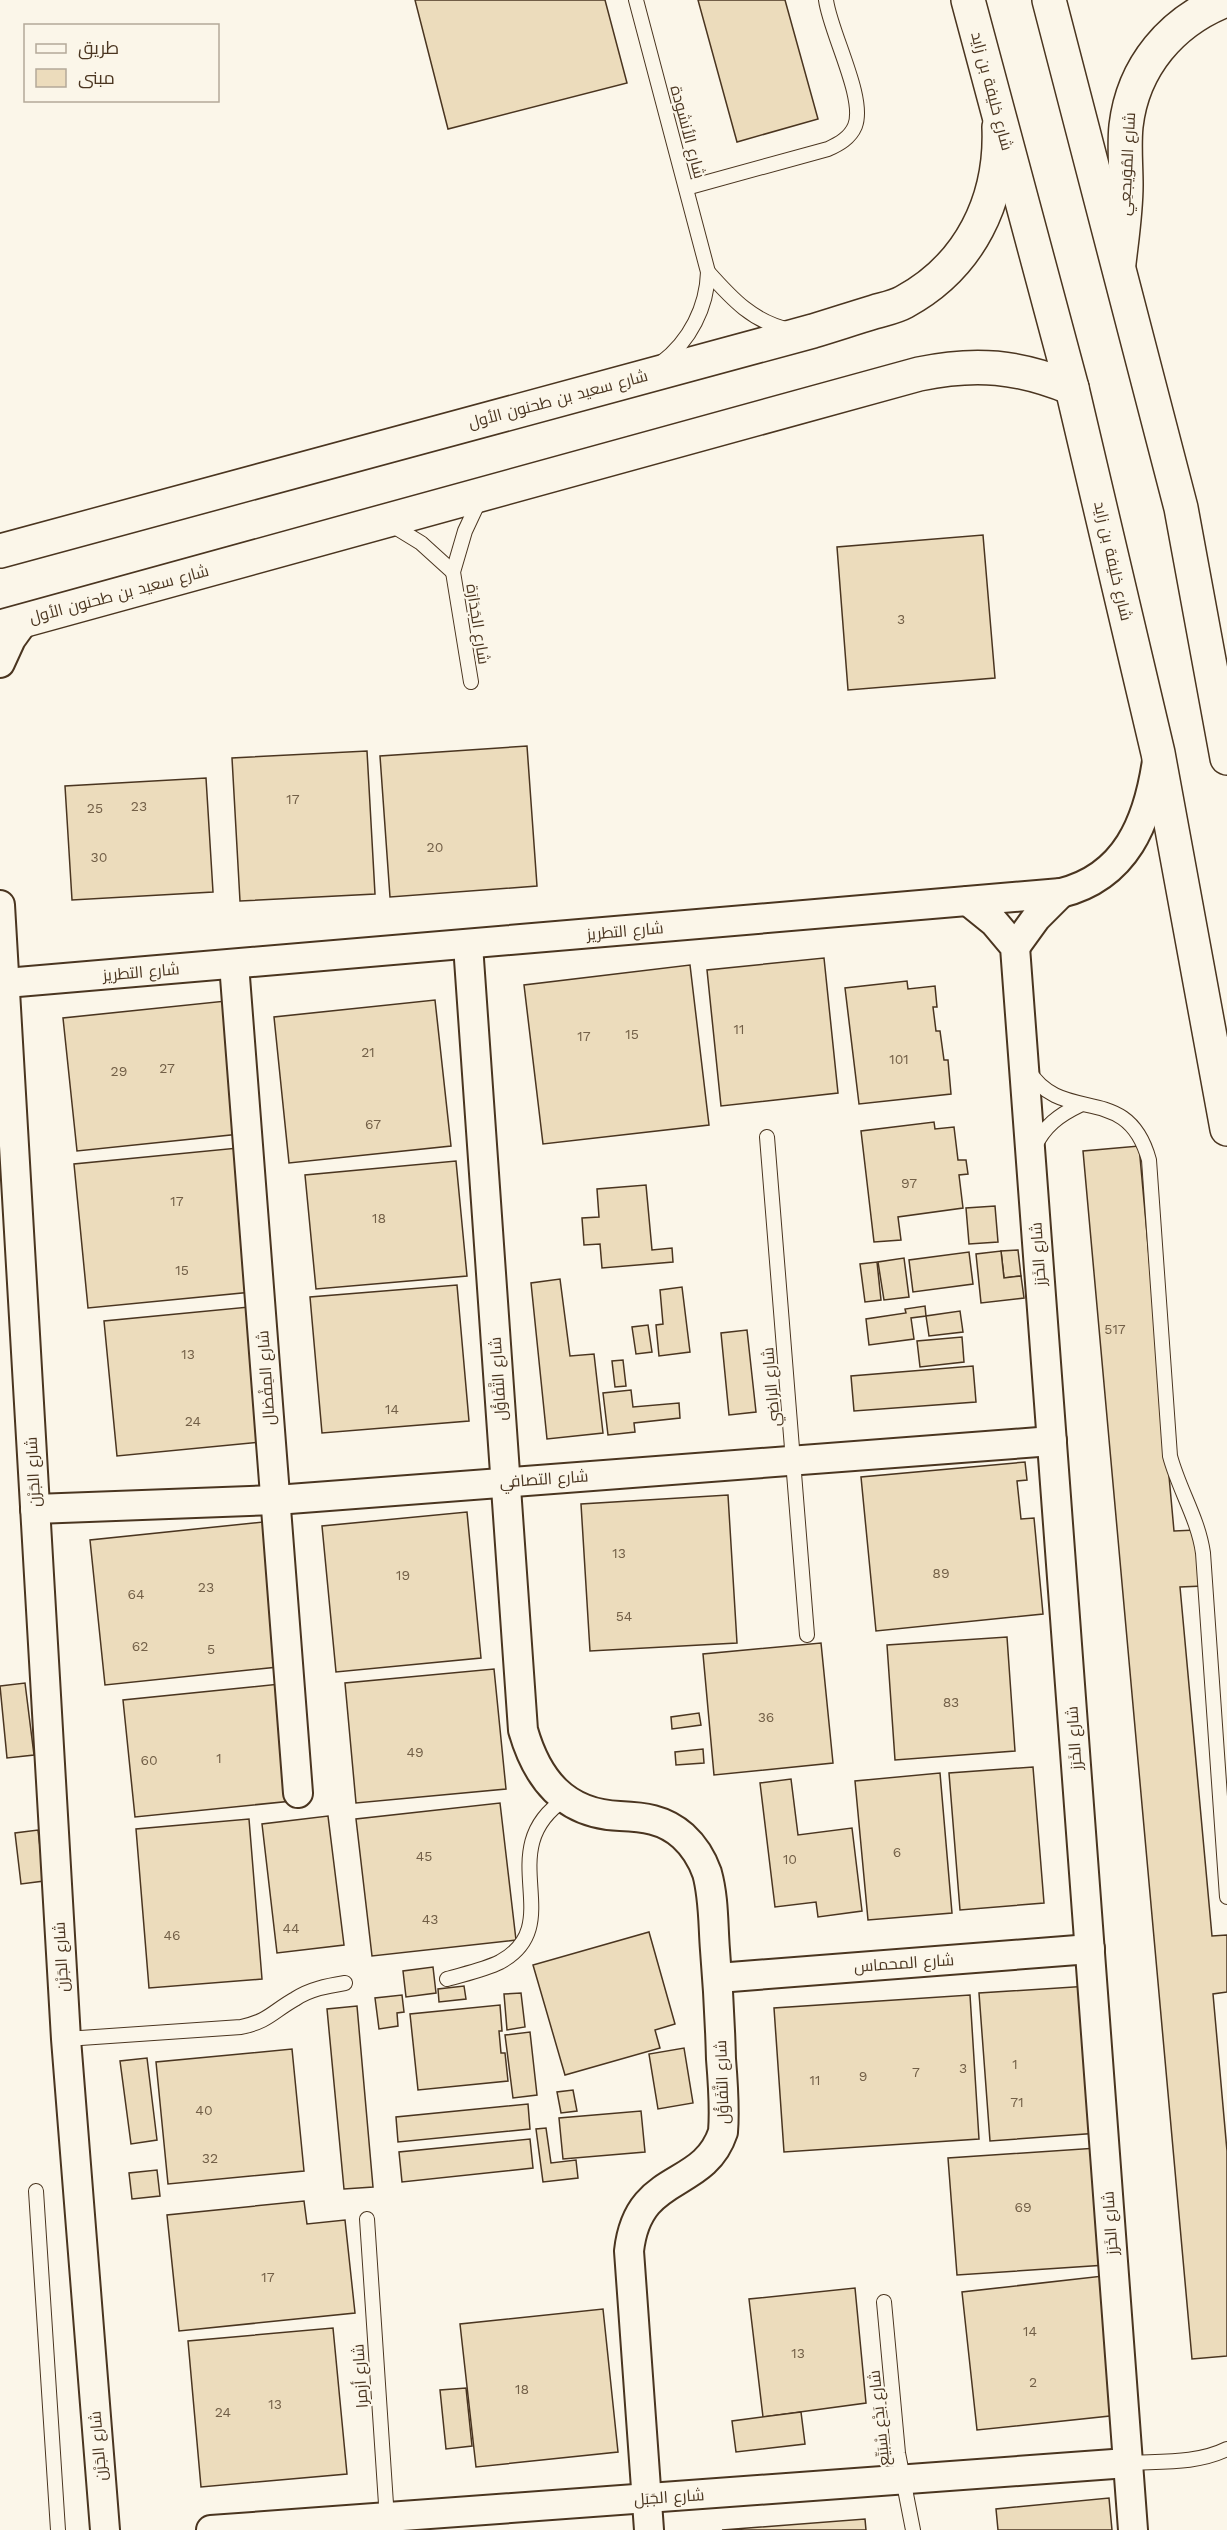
<svg xmlns="http://www.w3.org/2000/svg" width="1227" height="2530" font-family="'Work Sans',Cairo,sans-serif">
<style>
.building{fill:#ecdcbc;stroke:#4a3520;stroke-width:1.5}
.lines{fill:none;stroke-linecap:round;stroke-linejoin:round}
.service-casing{stroke:#4a3520;stroke-width:16}
.minor-casing{stroke:#4a3520;stroke-width:32}
.tertiary-casing{stroke:#4a3520;stroke-width:36}
.secondary-casing{stroke:#4a3520;stroke-width:36}
.trunk-casing{stroke:#4a3520;stroke-width:36}
.service{stroke:#fbf6e9;stroke-width:14}
.minor{stroke:#fbf6e9;stroke-width:28}
.tertiary{stroke:#fbf6e9;stroke-width:33}
.secondary{stroke:#fbf6e9;stroke-width:33}
.trunk{stroke:#fbf6e9;stroke-width:33}
.labels{text-anchor:middle;dominant-baseline:central;stroke-width:4.5;stroke-linejoin:round;paint-order:stroke}
.number-label{font-size:14px;fill:#725f47}
.street-label{font-size:16px;fill:#4a3520;stroke:#fbf6e9}
</style>
<rect width="100%" height="100%" fill="#fbf6e9"/>
<!-- building -->
<g class="building">
<path d="M 415,0 L 605,0 L 627,83 L 448,129 Z"/>
<path d="M 698,0 L 785,0 L 818,119 L 737,142 Z"/>
<path d="M 983,535 L 995,678 L 848,690 L 837,547 Z"/>
<path d="M 527,746 L 537,886 L 390,897 L 380,756 Z"/>
<path d="M 367,751 L 375,894 L 240,901 L 232,758 Z"/>
<path d="M 206,778 L 213,892 L 72,900 L 65,786 Z"/>
<path d="M 824,958 L 838,1093 L 721,1106 L 707,970 Z"/>
<path d="M 690,965 L 709,1125 L 543,1144 L 524,985 Z"/>
<path d="M 907,981 L 908,989 L 935,986 L 937,1007 L 933,1007 L 936,1031 L 940,1031 L 944,1060 L 948,1060 L 951,1094 L 859,1104 L 845,988 Z"/>
<path d="M 435,1000 L 451,1146 L 289,1163 L 274,1017 Z"/>
<path d="M 226,1001 L 240,1134 L 77,1151 L 63,1018 Z"/>
<path d="M 934,1122 L 935,1129 L 954,1127 L 958,1160 L 966,1160 L 968,1174 L 959,1175 L 963,1208 L 898,1217 L 901,1240 L 874,1242 L 861,1131 Z"/>
<path d="M 1139,1146 L 1174,1531 L 1196,1530 L 1203,1586 L 1180,1587 L 1212,1936 L 1227,1935 L 1227,1992 L 1213,1994 L 1227,2151 L 1227,2356 L 1192,2359 L 1083,1151 Z"/>
<path d="M 238,1148 L 252,1292 L 88,1308 L 74,1164 Z"/>
<path d="M 456,1161 L 467,1276 L 316,1289 L 305,1175 Z"/>
<path d="M 646,1185 L 652,1250 L 672,1248 L 673,1262 L 602,1268 L 600,1244 L 584,1245 L 582,1218 L 599,1217 L 597,1189 Z"/>
<path d="M 995,1206 L 998,1242 L 969,1244 L 966,1208 Z"/>
<path d="M 1018,1250 L 1021,1276 L 1004,1278 L 1001,1251 Z"/>
<path d="M 1001,1251 L 1004,1278 L 1021,1276 L 1024,1298 L 981,1303 L 976,1254 Z"/>
<path d="M 969,1252 L 973,1284 L 913,1292 L 909,1260 Z"/>
<path d="M 904,1258 L 909,1297 L 884,1300 L 878,1262 Z"/>
<path d="M 877,1262 L 881,1300 L 865,1302 L 860,1264 Z"/>
<path d="M 560,1279 L 570,1356 L 594,1354 L 603,1433 L 547,1439 L 531,1283 Z"/>
<path d="M 457,1285 L 469,1421 L 322,1433 L 310,1297 Z"/>
<path d="M 682,1287 L 690,1352 L 659,1356 L 656,1325 L 663,1324 L 660,1290 Z"/>
<path d="M 925,1306 L 926,1316 L 911,1318 L 914,1339 L 869,1345 L 866,1319 L 906,1313 L 905,1309 Z"/>
<path d="M 249,1307 L 262,1442 L 117,1456 L 104,1321 Z"/>
<path d="M 960,1311 L 963,1332 L 929,1336 L 926,1316 Z"/>
<path d="M 648,1325 L 652,1352 L 636,1354 L 632,1327 Z"/>
<path d="M 747,1330 L 756,1412 L 729,1415 L 721,1333 Z"/>
<path d="M 962,1337 L 964,1362 L 920,1367 L 917,1341 Z"/>
<path d="M 623,1360 L 626,1386 L 615,1387 L 612,1361 Z"/>
<path d="M 973,1366 L 976,1402 L 854,1411 L 851,1376 Z"/>
<path d="M 631,1390 L 633,1407 L 679,1403 L 680,1418 L 634,1423 L 635,1432 L 608,1435 L 603,1393 Z"/>
<path d="M 1025,1462 L 1027,1480 L 1017,1481 L 1021,1519 L 1034,1518 L 1043,1614 L 876,1631 L 861,1477 Z"/>
<path d="M 728,1495 L 737,1643 L 590,1651 L 581,1504 Z"/>
<path d="M 467,1512 L 481,1658 L 336,1672 L 322,1526 Z"/>
<path d="M 263,1522 L 278,1667 L 105,1685 L 90,1540 Z"/>
<path d="M 1007,1637 L 1015,1751 L 895,1760 L 887,1645 Z"/>
<path d="M 821,1643 L 833,1763 L 714,1775 L 703,1654 Z"/>
<path d="M 494,1669 L 506,1789 L 356,1803 L 345,1683 Z"/>
<path d="M 25,1683 L 34,1755 L 7,1758 L 0,1686 Z"/>
<path d="M 280,1684 L 292,1801 L 135,1817 L 123,1700 Z"/>
<path d="M 699,1713 L 701,1725 L 672,1729 L 671,1717 Z"/>
<path d="M 703,1749 L 704,1763 L 676,1765 L 675,1752 Z"/>
<path d="M 1033,1767 L 1044,1903 L 960,1910 L 949,1773 Z"/>
<path d="M 940,1773 L 952,1913 L 868,1920 L 855,1781 Z"/>
<path d="M 791,1779 L 798,1835 L 852,1828 L 862,1911 L 818,1917 L 816,1902 L 775,1907 L 760,1783 Z"/>
<path d="M 500,1803 L 516,1940 L 372,1956 L 356,1819 Z"/>
<path d="M 328,1816 L 344,1945 L 277,1953 L 262,1824 Z"/>
<path d="M 249,1819 L 262,1979 L 149,1988 L 136,1829 Z"/>
<path d="M 38,1830 L 44,1881 L 21,1884 L 15,1833 Z"/>
<path d="M 649,1932 L 675,2024 L 655,2030 L 660,2048 L 565,2075 L 533,1965 Z"/>
<path d="M 433,1967 L 436,1993 L 406,1997 L 403,1971 Z"/>
<path d="M 464,1986 L 466,1999 L 439,2002 L 438,1989 Z"/>
<path d="M 1089,1986 L 1099,2133 L 990,2141 L 979,1993 Z"/>
<path d="M 521,1993 L 525,2027 L 507,2030 L 504,1994 Z"/>
<path d="M 402,1995 L 404,2012 L 397,2013 L 398,2026 L 379,2029 L 375,1998 Z"/>
<path d="M 970,1995 L 979,2139 L 784,2152 L 774,2008 Z"/>
<path d="M 500,2005 L 502,2031 L 499,2031 L 501,2053 L 505,2053 L 508,2081 L 418,2090 L 410,2014 Z"/>
<path d="M 357,2006 L 373,2187 L 344,2189 L 327,2009 Z"/>
<path d="M 530,2032 L 537,2095 L 513,2098 L 505,2035 Z"/>
<path d="M 684,2048 L 693,2103 L 658,2109 L 649,2054 Z"/>
<path d="M 292,2049 L 304,2171 L 168,2184 L 156,2062 Z"/>
<path d="M 147,2058 L 157,2140 L 131,2144 L 120,2061 Z"/>
<path d="M 573,2090 L 577,2111 L 561,2113 L 557,2092 Z"/>
<path d="M 528,2104 L 530,2129 L 398,2142 L 396,2117 Z"/>
<path d="M 641,2111 L 645,2152 L 563,2159 L 559,2118 Z"/>
<path d="M 546,2128 L 551,2163 L 576,2160 L 578,2178 L 543,2182 L 536,2129 Z"/>
<path d="M 530,2139 L 533,2168 L 402,2182 L 399,2152 Z"/>
<path d="M 1097,2148 L 1106,2265 L 957,2275 L 948,2158 Z"/>
<path d="M 157,2170 L 160,2196 L 132,2199 L 129,2173 Z"/>
<path d="M 304,2201 L 307,2224 L 345,2220 L 355,2313 L 179,2331 L 167,2215 Z"/>
<path d="M 1103,2276 L 1119,2415 L 977,2430 L 962,2292 Z"/>
<path d="M 855,2288 L 866,2403 L 763,2417 L 749,2299 Z"/>
<path d="M 603,2309 L 618,2452 L 476,2467 L 460,2324 Z"/>
<path d="M 333,2328 L 347,2474 L 201,2487 L 188,2341 Z"/>
<path d="M 466,2388 L 472,2446 L 446,2449 L 440,2390 Z"/>
<path d="M 801,2412 L 805,2444 L 736,2452 L 732,2421 Z"/>
<path d="M 1109,2498 L 1112,2530 L 998,2530 L 996,2509 Z"/>
<path d="M 865,2519 L 866,2530 L 722,2530 Z"/>
</g>
<g class="lines">
<defs>
<g id="service">
<path d="M 636,0 L 708,272 C 707,307 690,341 661,363"/>
<path d="M 686,188 L 828,149 C 839,144 850,138 855,126 C 866,98 830,32 826,0"/>
<path d="M 708,272 C 732,299 753,322 790,330"/>
<path d="M 390,524 L 421,543 L 453,572"/>
<path d="M 471,682 L 453,572 L 465,531 L 480,499"/>
<path d="M 1028,1070 C 1063,1127 1127,1080 1149,1160 L 1170,1456 C 1179,1490 1198,1518 1203,1553 L 1227,1897"/>
<path d="M 767,1137 L 807,1635"/>
<path d="M 1034,1148 C 1044,1126 1059,1115 1080,1105"/>
<path d="M 447,1979 C 464,1974 484,1970 500,1962 C 570,1924 489,1850 565,1799"/>
<path d="M 66,2039 L 241,2027 C 269,2021 272,2012 295,1999 C 310,1989 327,1986 345,1983"/>
<path d="M 36,2191 L 58,2530"/>
<path d="M 367,2219 L 387,2519"/>
<path d="M 884,2302 L 898,2453 L 913,2530"/>
<path d="M 1127,2463 C 1160,2461 1197,2464 1227,2449"/>
</g>
<g id="minor">
<path d="M 0,663 L 11,639 L 24,621"/>
<path d="M 968,901 L 994,922 L 1015,947 L 1133,2530"/>
<path d="M 0,905 L 66,2039 L 105,2530"/>
<path d="M 468,945 L 523,1730 C 537,1779 564,1814 620,1816 C 643,1817 664,1819 683,1836 C 694,1846 702,1859 707,1873 C 714,1898 713,1925 715,1950 C 718,1986 720,2023 721,2059 C 723,2083 725,2108 723,2132 C 703,2192 638,2170 629,2251 L 649,2530"/>
<path d="M 1015,947 L 1036,918 L 1061,893"/>
<path d="M 234,964 L 298,1793"/>
<path d="M 6,983 L 1061,893 C 1126,877 1148,822 1157,761"/>
<path d="M 35,1509 L 276,1500 L 1052,1441"/>
<path d="M 718,1978 L 1090,1949"/>
<path d="M 211,2530 L 1127,2463"/>
</g>
<path id="tertiary" d="M 1119,263 C 1122,237 1126,211 1126,185 C 1126,165 1124,145 1126,126 C 1133,66 1172,21 1226,0"/>
<g id="secondary">
<path d="M 0,551 L 813,331 C 833,325 854,318 874,312 C 884,309 895,307 904,302 C 970,266 1002,200 999,127"/>
<path d="M 0,627 L 919,374 C 976,362 1018,366 1072,388"/>
</g>
<g id="trunk">
<path d="M 968,0 L 1072,388 L 1158,753 L 1227,1129"/>
<path d="M 1049,0 L 1181,508 L 1227,758"/>
</g>
</defs>
<!-- service casing -->
<use href="#service" class="service-casing"/>
<!-- minor casing -->
<use href="#minor" class="minor-casing"/>
<!-- tertiary casing -->
<use href="#tertiary" class="tertiary-casing"/>
<!-- secondary casing -->
<use href="#secondary" class="secondary-casing"/>
<!-- trunk casing -->
<use href="#trunk" class="trunk-casing"/>
<!-- service -->
<use href="#service" class="service"/>
<!-- minor -->
<use href="#minor" class="minor"/>
<!-- tertiary -->
<use href="#tertiary" class="tertiary"/>
<!-- secondary -->
<use href="#secondary" class="secondary"/>
<!-- trunk -->
<use href="#trunk" class="trunk"/>
</g>
<g class="labels">
<!-- number labels -->
<g class="number-label">
<text x="901" y="619">3</text>
<text x="293" y="799">17</text>
<text x="139" y="806">23</text>
<text x="95" y="808">25</text>
<text x="435" y="847">20</text>
<text x="99" y="857">30</text>
<text x="739" y="1029">11</text>
<text x="632" y="1034">15</text>
<text x="584" y="1036">17</text>
<text x="368" y="1052">21</text>
<text x="899" y="1059">101</text>
<text x="167" y="1068">27</text>
<text x="119" y="1071">29</text>
<text x="373" y="1124">67</text>
<text x="909" y="1183">97</text>
<text x="177" y="1201">17</text>
<text x="379" y="1218">18</text>
<text x="182" y="1270">15</text>
<text x="1115" y="1329">517</text>
<text x="188" y="1354">13</text>
<text x="392" y="1409">14</text>
<text x="193" y="1421">24</text>
<text x="619" y="1553">13</text>
<text x="941" y="1573">89</text>
<text x="403" y="1575">19</text>
<text x="206" y="1587">23</text>
<text x="136" y="1594">64</text>
<text x="624" y="1616">54</text>
<text x="140" y="1646">62</text>
<text x="211" y="1649">5</text>
<text x="951" y="1702">83</text>
<text x="766" y="1717">36</text>
<text x="415" y="1752">49</text>
<text x="219" y="1758">1</text>
<text x="149" y="1760">60</text>
<text x="897" y="1852">6</text>
<text x="424" y="1856">45</text>
<text x="790" y="1859">10</text>
<text x="430" y="1919">43</text>
<text x="291" y="1928">44</text>
<text x="172" y="1935">46</text>
<text x="1015" y="2064">1</text>
<text x="963" y="2068">3</text>
<text x="916" y="2072">7</text>
<text x="863" y="2076">9</text>
<text x="815" y="2080">11</text>
<text x="1017" y="2102">71</text>
<text x="204" y="2110">40</text>
<text x="210" y="2158">32</text>
<text x="1023" y="2207">69</text>
<text x="268" y="2277">17</text>
<text x="1030" y="2331">14</text>
<text x="798" y="2353">13</text>
<text x="1033" y="2382">2</text>
<text x="522" y="2389">18</text>
<text x="275" y="2404">13</text>
<text x="223" y="2412">24</text>
</g>
<!-- street labels -->
<g class="street-label">
<text transform="translate(992 91) rotate(75)">شارع خليفة بن زايد</text>
<text transform="translate(688 132) rotate(75)">شارع الأنشودة</text>
<text transform="translate(1127 164) rotate(-87)">شارع المُوَيجعِي</text>
<text transform="translate(558 399) rotate(-15)">شارع سعيد بن طحنون الأول</text>
<text transform="translate(1113 561) rotate(77)">شارع خليفة بن زايد</text>
<text transform="translate(119 594) rotate(-15)">شارع سعيد بن طحنون الأول</text>
<text transform="translate(478 624) rotate(81)">شارع الجَدَارَة</text>
<text transform="translate(625 931) rotate(-5)">شارع التطريز</text>
<text transform="translate(141 972) rotate(-5)">شارع التطريز</text>
<text transform="translate(1038 1254) rotate(-94)">شارع الخَرَز</text>
<text transform="translate(266 1378) rotate(-94)">شارع المِفْضال</text>
<text transform="translate(498 1379) rotate(-94)">شارع التَّفَاؤُل</text>
<text transform="translate(771 1387) rotate(-95)">شارع الراضي</text>
<text transform="translate(33 1472) rotate(-93)">شارع الجَرْن</text>
<text transform="translate(544 1479) rotate(-4)">شارع التصافي</text>
<text transform="translate(1074 1738) rotate(-94)">شارع الخَرَز</text>
<text transform="translate(61 1957) rotate(-93)">شارع الجَرْن</text>
<text transform="translate(904 1963) rotate(-4)">شارع المحماس</text>
<text transform="translate(722 2082) rotate(-92)">شارع التَّفَاؤُل</text>
<text transform="translate(1110 2223) rotate(-94)">شارع الخَرَز</text>
<text transform="translate(360 2376) rotate(-94)">شارع أزمرا</text>
<text transform="translate(879 2418) rotate(-96)">شارع بَدْع سْبَيِّع</text>
<text transform="translate(98 2446) rotate(-95)">شارع الجَرْن</text>
<text transform="translate(669 2497) rotate(-4)">شارع الجَبَل</text>
</g>
</g>
<!-- legend -->
<rect x="24" y="24" width="195" height="78" fill="#fbf6e9" stroke="#b4a999" stroke-width="1.5"/>
<rect x="36" y="44" width="30" height="9" fill="#fbf6e9" stroke="#b4a999" stroke-width="1.5"/>
<text x="78" y="54" font-size="18" fill="#4a3520">طريق</text>
<rect x="36" y="69" width="30" height="18" fill="#ecdcbc" stroke="#b4a999" stroke-width="1.5"/>
<text x="78" y="84" font-size="18" fill="#4a3520">مبنى</text>
</svg>
